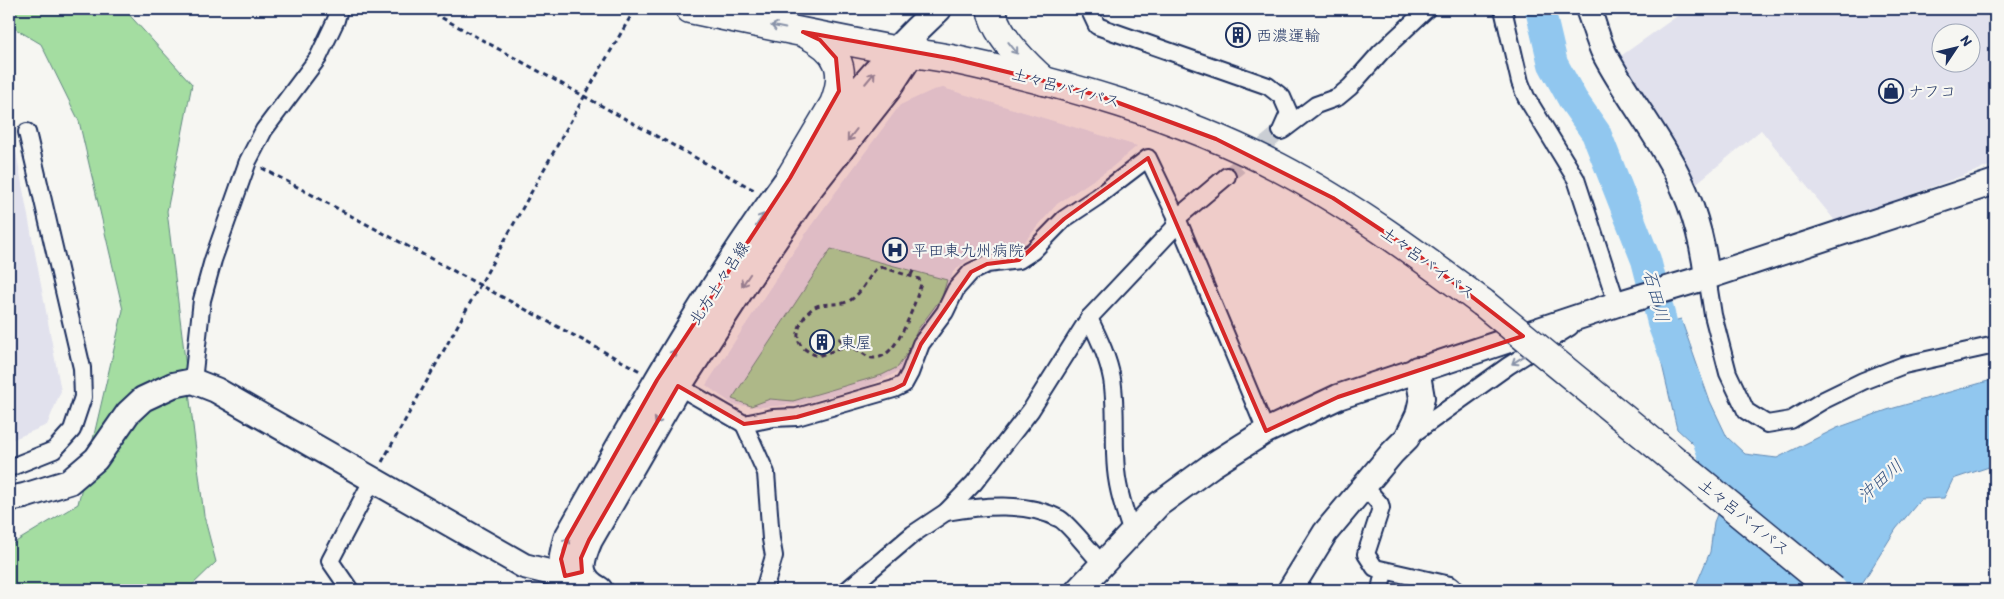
<svg xmlns="http://www.w3.org/2000/svg" width="2004" height="599" font-family="Itim,'Klee One',sans-serif">
<style>
.built{fill:#e1e1ed;fill-rule:evenodd}
.green{fill:#a4dda1;stroke:#608680}
.water{fill:#91c7ef;stroke:#628ab5}
.lines{fill:none;stroke-linecap:round;stroke-linejoin:round}
.river{stroke:#91c7ef;stroke-width:30}
.street-tunnel{stroke:#caced4;stroke-width:16;stroke-dasharray:16 8;stroke-linecap:butt}
.street-casing{stroke:#1b2f5e;stroke-width:20}
.secondary-casing{stroke:#1b2f5e;stroke-width:28}
.primary-casing{stroke:#1b2f5e;stroke-width:30}
.highway-casing{stroke:#1b2f5e;stroke-width:31}
.path{stroke:#1b2f5e;stroke-width:3;stroke-dasharray:5 4;stroke-linecap:butt}
.street{stroke:#f6f6f2;stroke-width:16}
.secondary{stroke:#f6f6f2;stroke-width:24}
.primary{stroke:#f6f6f2;stroke-width:26}
.highway{stroke:#f6f6f2;stroke-width:28}
.highway-bridge-casing{stroke:#1b2f5e;stroke-width:31;stroke-linecap:butt}
.highway-bridge{stroke:#f6f6f2;stroke-width:28}
.oneway{stroke:#8892a8}
.marked{fill:#d62828;fill-opacity:0.2;stroke:#d62828;stroke-width:4;stroke-linejoin:round}
.labels{text-anchor:middle;dominant-baseline:central;stroke-width:4.5;stroke-linejoin:round;paint-order:stroke}
.poi-label{font-size:16px;fill:#1b2f5e;stroke:#f6f6f2;text-anchor:start}
.street-label{font-size:16px;fill:#1b2f5e;stroke:#f6f6f2}
.water-label{font-size:18px;font-style:italic;fill:#385582;stroke:#f6f6f2}
</style>
<rect width="100%" height="100%" fill="#f6f6f2"/>
<filter id="ink" filterUnits="userSpaceOnUse"><feTurbulence type="fractalNoise" baseFrequency=".02" numOctaves="2"/><feDisplacementMap in="SourceGraphic" scale="10" xChannelSelector="R" yChannelSelector="G"/><feConvolveMatrix kernelMatrix="1 2 1 2 8 2 1 2 1" color-interpolation-filters="sRGB"/></filter>
<g filter="url(#ink)">
<!-- built -->
<g class="built">
<path d="M 1677,9 L 1981,9 L 1995,25 L 1995,164 L 1836,222 L 1761,130 L 1692,187 L 1618,58 L 1680,14 ZM 1942,32 L 1972,32 L 1972,62 L 1942,62 Z"/>
<path d="M 943,88 L 1137,146 L 1111,168 L 1057,204 L 1024,242 L 969,259 L 953,272 L 949,287 L 940,305 L 900,371 L 870,385 L 801,404 L 762,407 L 734,405 L 711,389 L 706,385 L 810,227 L 900,105 L 933,90 Z"/>
<path d="M 9,115 L 61,391 L 47,425 L 9,441 Z"/>
</g>
<!-- green -->
<g class="green">
<path d="M 9,9 L 124,9 L 192,84 L 167,211 L 204,516 L 216,562 L 187,590 L 9,590 L 9,546 L 78,504 L 123,310 L 79,121 L 41,44 L 9,25 Z"/>
<path d="M 831,249 L 947,280 L 942,297 L 918,329 L 907,353 L 898,367 L 882,375 L 793,401 L 770,399 L 751,406 L 732,399 Z"/>
</g>
<!-- water -->
<path class="water" d="M 1681,319 L 1709,399 L 1727,437 L 1745,454 L 1777,458 L 1837,428 L 1887,410 L 1995,379 L 1995,465 L 1953,479 L 1944,498 L 1921,499 L 1896,529 L 1858,590 L 1694,590 L 1710,552 L 1714,522 L 1733,476 L 1730,468 L 1702,452 L 1677,429 L 1653,326 Z"/>
<g class="lines">
<!-- river -->
<g class="river">
<path d="M 1540,9 L 1553,64 L 1573,100 L 1596,133 L 1646,260 L 1663,326 L 1677,362"/>
<path d="M 1701,422 L 1761,590"/>
</g>
<!-- street-tunnel -->
<path class="street-tunnel" d="M 1227,176 L 1281,131"/>
<defs>
<g id="street">
<path d="M 1089,9 L 1097,26 L 1268,86 L 1282,97 L 1289,113 L 1281,131"/>
<path d="M 1503,9 L 1520,82 L 1526,97 L 1576,179 L 1617,304"/>
<path d="M 1283,130 L 1316,105 L 1338,97 L 1350,87 L 1381,52 L 1427,9"/>
<path d="M 1707,277 L 1713,315 L 1728,373 L 1746,411 L 1767,424 L 1791,420 L 1824,400 L 1863,381 L 1904,365 L 1995,345"/>
<path d="M 1089,318 C 1098,337 1108,357 1112,379 C 1117,409 1113,440 1116,470 C 1118,492 1125,512 1132,533"/>
<path d="M 193,381 L 202,300 L 213,260 L 248,161 L 264,130 L 318,58 L 336,20 L 339,9"/>
<path d="M 671,384 L 678,386 L 744,424 L 773,418 L 797,417 L 894,389 L 904,384 L 910,373 L 921,344 L 945,312 L 956,289 L 971,272 L 987,264 L 1019,260 L 1033,251 L 1064,219 L 1097,197 L 1148,158 L 1177,218 L 1266,431"/>
<path d="M 744,424 L 766,473 L 771,539 L 774,556 L 764,590"/>
<path d="M 1410,436 L 1508,366 L 1570,327"/>
<path d="M 9,468 L 54,450 L 72,430 L 83,397 L 82,368 L 27,132"/>
<path d="M 1364,486 L 1380,504 L 1381,508 L 1366,554 L 1375,568 L 1450,585 L 1456,590"/>
<path d="M 946,512 C 981,506 1027,501 1060,519 C 1070,525 1092,554 1102,564"/>
<path d="M 350,590 L 330,561 L 373,479"/>
<path d="M 847,590 L 913,534 L 946,512 L 974,483 L 1031,410 L 1089,318 L 1174,228 L 1177,218 L 1227,176"/>
<path d="M 1380,590 L 1384,571"/>
</g>
<g id="secondary">
<path d="M 1588,9 C 1594,24 1598,41 1605,55 C 1623,89 1646,119 1665,152 C 1688,190 1702,234 1707,277"/>
<path d="M 9,499 L 24,496 L 69,482 L 96,459 L 128,413 L 143,399 L 173,385 L 193,381 L 216,390 L 524,566 L 565,576 L 581,572"/>
<path d="M 1078,590 L 1159,504 L 1211,466 L 1266,431 L 1338,397 L 1617,304 L 1707,277 L 1995,182"/>
<path d="M 1290,590 L 1325,533 L 1392,453 L 1407,438 L 1418,415 L 1422,398 L 1417,369"/>
</g>
<g id="primary">
<path d="M 570,590 C 561,567 560,563 567,539 C 673,352 779,157 938,9"/>
<path d="M 599,590 C 575,577 580,561 589,540 L 678,386 L 746,281 L 808,190 L 887,90 L 915,47"/>
</g>
<g id="highway">
<path d="M 690,9 C 757,23 825,37 893,50 C 914,54 935,55 956,60 C 1067,84 1177,115 1278,167 C 1351,205 1417,254 1483,303"/>
<path d="M 991,9 C 996,35 1025,64 1044,81"/>
<path d="M 790,178 L 834,104 C 847,71 840,51 808,35"/>
</g>
</defs>
<!-- street casing -->
<use href="#street" class="street-casing"/>
<!-- secondary casing -->
<use href="#secondary" class="secondary-casing"/>
<!-- primary casing -->
<use href="#primary" class="primary-casing"/>
<!-- highway casing -->
<use href="#highway" class="highway-casing"/>
<!-- path -->
<g class="path">
<path d="M 426,9 L 756,191"/>
<path d="M 262,168 L 640,371"/>
<path d="M 882,267 L 919,279 L 921,284 C 915,302 899,356 876,358 C 867,359 863,352 855,349 C 845,345 828,353 817,356 C 811,353 802,349 799,342 C 794,330 806,310 817,306 C 828,302 842,307 852,299 C 862,292 868,278 876,269 Z"/>
<path d="M 911,275 L 915,267"/>
<path d="M 839,338 L 848,348"/>
<path d="M 382,462 L 584,97 L 635,9"/>
</g>
<!-- street -->
<use href="#street" class="street"/>
<!-- secondary -->
<use href="#secondary" class="secondary"/>
<!-- primary -->
<use href="#primary" class="primary"/>
<!-- highway -->
<use href="#highway" class="highway"/>
<defs>
<path id="highway-bridge" d="M 1483,303 L 1833,590"/>
</defs>
<!-- highway-bridge casing -->
<use href="#highway-bridge" class="highway-bridge-casing"/>
<!-- highway-bridge -->
<use href="#highway-bridge" class="highway-bridge"/>
</g>
<!-- one-way arrows -->
<defs><path id="oneway-shaft" d="M-6 0H5M1.5-3L5.5 0L1.5 3" fill="none" stroke-width="1.6" stroke-linecap="round" stroke-linejoin="round" transform="scale(1.25)"/></defs>
<g class="oneway">
<use href="#oneway-shaft" transform="translate(778 27) rotate(-168)"/>
<use href="#oneway-shaft" transform="translate(1013 48) rotate(52)"/>
<use href="#oneway-shaft" transform="translate(870 78) rotate(-50)"/>
<use href="#oneway-shaft" transform="translate(852 135) rotate(128)"/>
<use href="#oneway-shaft" transform="translate(760 220) rotate(-56)"/>
<use href="#oneway-shaft" transform="translate(746 280) rotate(124)"/>
<use href="#oneway-shaft" transform="translate(672 356) rotate(-58)"/>
<use href="#oneway-shaft" transform="translate(1518 360) rotate(147)"/>
<use href="#oneway-shaft" transform="translate(659 418) rotate(120)"/>
<use href="#oneway-shaft" transform="translate(566 544) rotate(-70)"/>
</g>
</g>
<!-- marked area -->
<path class="marked" d="M 803,32 L 954,59 L 1044,81 L 1100,96 L 1216,139 L 1333,198 L 1410,249 L 1523,336 L 1338,397 L 1266,431 L 1148,158 L 1064,219 L 1019,260 L 987,264 L 971,272 L 921,344 L 904,384 L 894,389 L 797,417 L 744,424 L 678,386 L 589,540 L 581,558 L 582,572 L 565,576 L 561,559 L 567,539 L 657,380 L 790,178 L 839,91 L 836,58 L 820,40 Z"/>
<!-- icons -->
<defs>
<symbol id="building-ring" viewBox="-11 -11 22 22"><circle r="9.5" fill="#f6f6f2" stroke="#1b2f5e" stroke-width="1.5"/><path d="M-4-6H4V6H1V3H-1V6H-4ZM-2.5-4.3h1.7v1.8h-1.7ZM.8-4.3h1.7v1.8H.8ZM-2.5-1h1.7V.8h-1.7ZM.8-1h1.7V.8H.8Z" fill="#1b2f5e"/></symbol>
<symbol id="shop-ring" viewBox="-11 -11 22 22"><circle r="9.5" fill="#f6f6f2" stroke="#1b2f5e" stroke-width="1.5"/><path d="M-5-2.5h2.3a2.7 3.5 0 0 1 5.4 0H5L5.5 6h-11ZM-1.5-2.5h3a1.5 2.3 0 0 0-3 0Z" fill="#1b2f5e"/></symbol>
<symbol id="hospital-ring" viewBox="-11 -11 22 22"><circle r="9.5" fill="#f6f6f2" stroke="#1b2f5e" stroke-width="1.5"/><path d="M-5-5h3v3.5h4V-5h3V5h-3V1.5h-4V5h-3Z" fill="#1b2f5e"/></symbol>
</defs>
<g fill-rule="evenodd">
<use href="#building-ring" x="1224" y="21" width="28" height="28"/>
<use href="#shop-ring" x="1877" y="77" width="28" height="28"/>
<use href="#hospital-ring" x="881" y="236" width="28" height="28"/>
<use href="#building-ring" x="808" y="328" width="28" height="28"/>
</g>
<g class="labels">
<!-- poi labels -->
<g class="poi-label">
<text x="1256" y="35">西濃運輸</text>
<text x="1908" y="91">ナフコ</text>
<text x="912" y="250">平田東九州病院</text>
<text x="840" y="342">東屋</text>
</g>
<!-- street labels -->
<g class="street-label">
<text transform="translate(1066 88) rotate(15)">土々呂バイパス</text>
<text transform="translate(1428 263) rotate(36)">土々呂バイパス</text>
<text transform="translate(719 283) rotate(-57)">北方土々呂線</text>
<text transform="translate(1744 517) rotate(39)">土々呂バイパス</text>
</g>
<!-- water labels -->
<g class="water-label">
<text transform="translate(1656 296) rotate(75)">石田川</text>
<text transform="translate(1880 481) rotate(-42)">沖田川</text>
</g>
</g>
<!-- margin -->
<rect width="2004" height="599" fill="none" stroke="#f6f6f2" stroke-width="30"/>
<rect x="15" y="15" width="1974" height="569" fill="none" stroke="#1b2f5e" stroke-width="2" filter="url(#ink)"/>
<!-- north arrow -->
<g transform="translate(1956 48) rotate(55)"><circle r="24" fill="#f6f6f2" stroke="#9ea6b7"/>
<path d="M0-4L9 19L0 12L-9 19Z" fill="#1b2f5e"/>
<text y="-8" font-size="14" font-weight="bold" text-anchor="middle" fill="#1b2f5e">N</text>
</g>
</svg>
